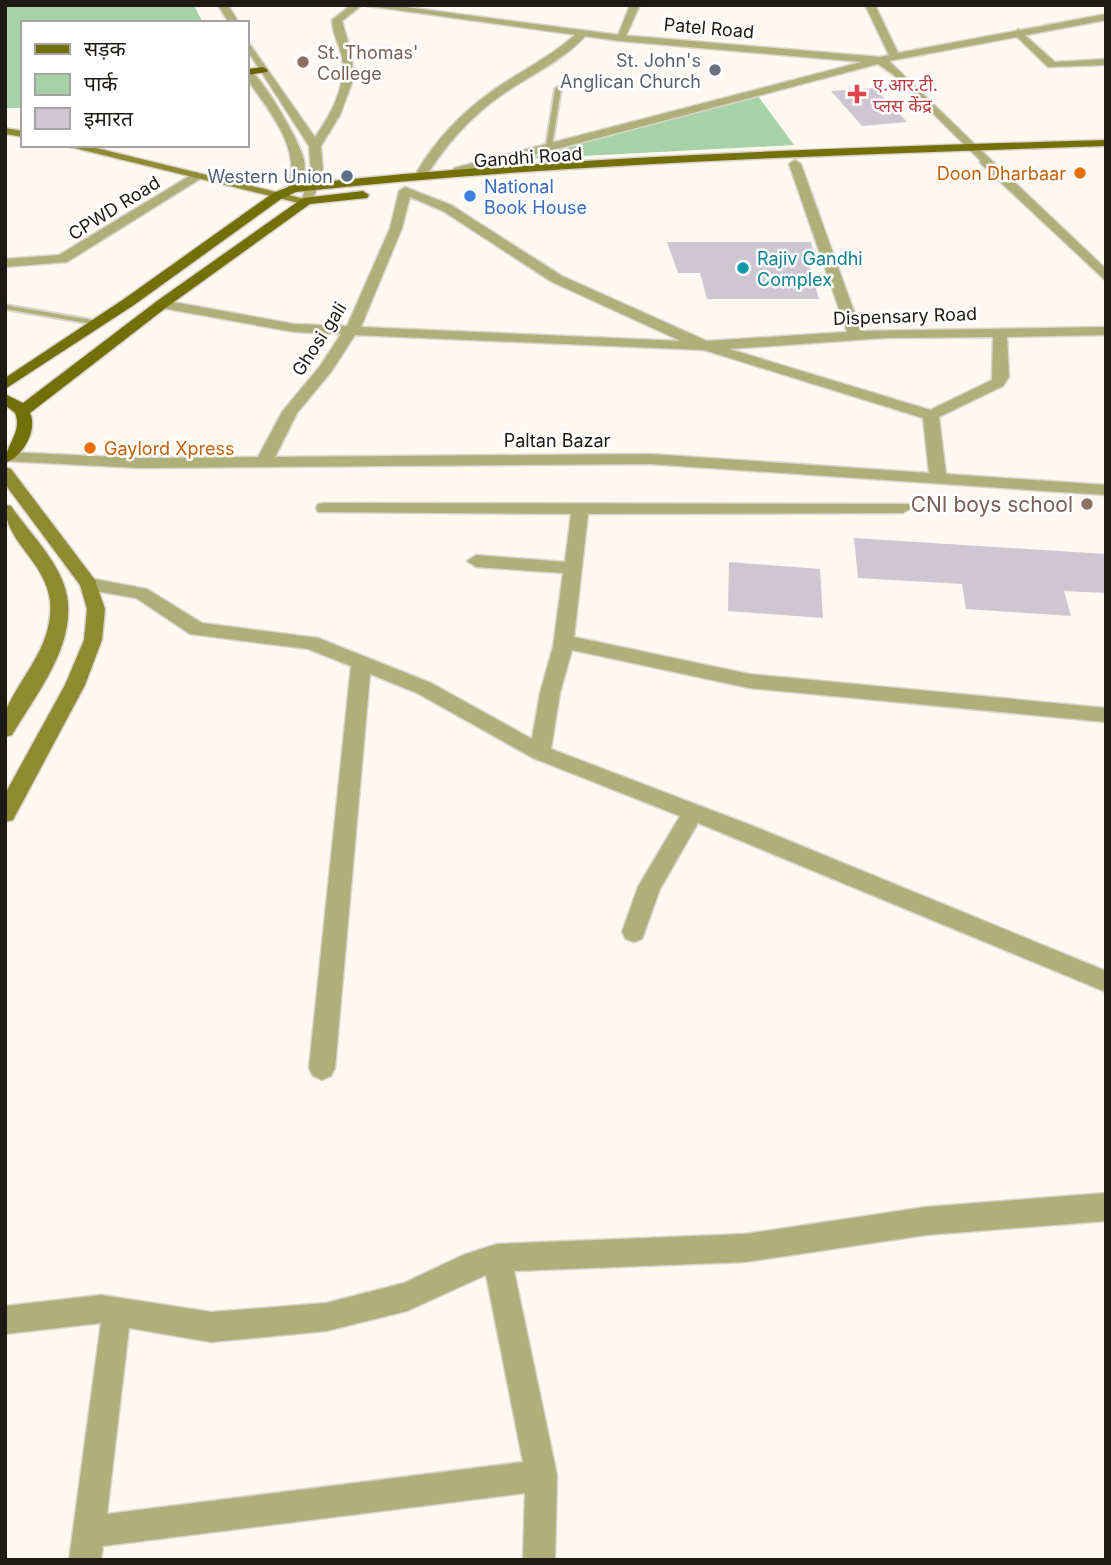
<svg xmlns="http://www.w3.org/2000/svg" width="1111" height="1565" font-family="Inter,'Noto Sans Devanagari',sans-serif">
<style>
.green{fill:#a6d2a7}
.building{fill:#cec7d3}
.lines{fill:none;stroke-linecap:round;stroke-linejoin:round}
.service-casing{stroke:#dbd4ce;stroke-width:4}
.minor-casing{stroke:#dbd4ce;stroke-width:3}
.tertiary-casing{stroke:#dbd4ce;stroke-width:3}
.secondary-casing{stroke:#dbd4ce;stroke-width:3}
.primary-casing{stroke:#dbd4ce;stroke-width:3}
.trunk-casing{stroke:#dbd4ce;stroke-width:3}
.service{fill:#b1af79;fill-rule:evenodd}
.minor{fill:#b1af79;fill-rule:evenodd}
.tertiary{fill:#b1af79;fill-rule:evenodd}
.secondary{fill:#8f8b31;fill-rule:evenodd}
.primary{fill:#747009;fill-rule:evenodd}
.trunk{fill:#686404;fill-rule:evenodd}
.education-dot{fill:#8d6e63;stroke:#fff;stroke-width:2.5}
.worship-dot{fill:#6b7280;stroke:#fff;stroke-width:2.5}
.health-dot{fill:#e0444e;stroke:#fff;stroke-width:2.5}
.food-dot{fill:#e8710a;stroke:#fff;stroke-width:2.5}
.service-dot{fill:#5c6f8a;stroke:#fff;stroke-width:2.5}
.shop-dot{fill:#3f7fe0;stroke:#fff;stroke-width:2.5}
.culture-dot{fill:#0f9aa8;stroke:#fff;stroke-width:2.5}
.labels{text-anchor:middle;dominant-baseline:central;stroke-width:5;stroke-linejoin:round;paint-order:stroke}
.far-street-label{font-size:18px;fill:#1d1915;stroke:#fff}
.far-education-label{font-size:18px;fill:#785e54;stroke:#fff;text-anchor:start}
.far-worship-label{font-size:18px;fill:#5b616d;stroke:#fff;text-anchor:end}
.far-health-label{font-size:18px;fill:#be3a42;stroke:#fff;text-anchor:start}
.far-food-label{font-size:18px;fill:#c56008;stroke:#fff;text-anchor:end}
.far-service-label{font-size:18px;fill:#4e5e75;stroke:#fff;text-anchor:end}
.far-shop-label{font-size:18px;fill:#366cbe;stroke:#fff;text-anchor:start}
.far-culture-label{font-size:18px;fill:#0d838f;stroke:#fff;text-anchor:start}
.education-label{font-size:21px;fill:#785e54;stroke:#fff;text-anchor:end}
</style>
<rect width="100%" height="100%" fill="#fff8f1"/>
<!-- green -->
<g class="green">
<path d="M 15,5 L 194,5 L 203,23 L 23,23 L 23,108 L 5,108 L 5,8 Z"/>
<path d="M 758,96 L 794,145 L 525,159 Z"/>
</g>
<!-- building -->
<g class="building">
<path d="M 875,88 L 907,122 L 862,126 L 831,91 Z"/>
<path d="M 667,242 L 811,242 L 817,264 L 809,264 L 819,299 L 707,299 L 700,273 L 678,273 Z"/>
<path d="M 854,538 L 1106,554 L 1106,593 L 1064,591 L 1071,616 L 966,609 L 962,584 L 858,578 Z"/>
<path d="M 729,562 L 820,569 L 823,618 L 728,611 Z"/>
</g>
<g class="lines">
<defs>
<g id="service">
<path d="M 558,87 L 561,89 L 552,146 L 549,148 L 546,146 L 555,89 Z"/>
<path d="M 5,305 L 98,321 L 102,323 L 98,325 L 5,309 Z"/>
</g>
<g id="minor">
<path d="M 351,5 L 362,5 L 342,21 L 352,56 L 353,80 L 340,115 L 321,146 L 311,148 L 309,146 C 327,120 347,91 342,58 C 340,45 332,34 332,20 Z"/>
<path d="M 630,5 L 640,5 L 625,38 L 616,40 Z"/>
<path d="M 1018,29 L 1055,62 L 1106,59 L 1106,65 L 1048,67 L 1014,34 Z"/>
<path d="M 579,31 L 588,33 C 565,60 532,74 503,94 C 470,117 446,144 425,178 L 417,178 L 415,175 C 435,140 462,112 495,89 C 524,69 554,55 579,31 Z"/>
<path d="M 980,157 L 988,157 L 1106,269 L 1106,281 L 980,163 Z"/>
<path d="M 795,160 L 801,164 L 861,331 L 1106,327 L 1106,335 L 1007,337 L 1009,377 L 1003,386 L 939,417 L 946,474 L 1106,485 L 1106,495 L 650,464 L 139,468 L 5,461 L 7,452 L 139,458 L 258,457 L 282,412 L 320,366 L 341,334 L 294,332 L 162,308 L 155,304 L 162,300 L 294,324 L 347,326 L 390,228 L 399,191 L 405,187 L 451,205 L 562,276 L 707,341 L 847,332 L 789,164 ZM 410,197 L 443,211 L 552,282 L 681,341 L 361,327 L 402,228 ZM 355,335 L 704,350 L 923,418 L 929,473 L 650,454 L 275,457 L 297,413 L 331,372 ZM 993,337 L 992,380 L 930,410 L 729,349 L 885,338 Z"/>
<path d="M 196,172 L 202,176 L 200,179 L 67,262 L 5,267 L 5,259 L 59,255 Z"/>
<path d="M 324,503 L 909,504 L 911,508 L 903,513 L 588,514 L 574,637 L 749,674 L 1106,708 L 1106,722 L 749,688 L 572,650 L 560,693 L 551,749 L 758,828 L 1106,971 L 1106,992 L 698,823 L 660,889 L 642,939 L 634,942 L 626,939 L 622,932 L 638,887 L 680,816 L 533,758 L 417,693 L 370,674 L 335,1068 L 331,1076 L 322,1080 L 313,1076 L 309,1068 L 351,666 L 308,649 L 190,634 L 136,598 L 89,590 L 80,584 L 89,578 L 147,589 L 202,623 L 318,638 L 431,683 L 532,739 L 540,693 L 553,647 L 563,573 L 476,567 L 467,561 L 476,555 L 565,562 L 571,514 L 318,512 L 316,508 L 318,504 Z"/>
<path d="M 1106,1193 L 1106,1221 L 926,1235 L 745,1262 L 514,1271 L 557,1475 L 555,1560 L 523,1560 L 525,1493 L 103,1546 L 101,1560 L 69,1560 L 101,1323 L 5,1334 L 5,1306 L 101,1295 L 211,1312 L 326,1303 L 404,1283 L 463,1255 L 497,1244 L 745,1234 L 926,1207 ZM 486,1275 L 523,1462 L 107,1514 L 129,1328 L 211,1342 L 326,1331 L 407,1311 Z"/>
</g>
<g id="tertiary">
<path d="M 218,5 L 228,5 L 239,23 L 229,23 Z"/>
<path d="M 361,5 L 390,5 L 620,35 L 880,57 L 889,55 L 865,5 L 875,5 L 898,53 L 1106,14 L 1106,20 L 889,61 L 988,157 L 990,160 L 984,164 L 895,76 L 878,64 L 458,175 L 452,171 L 454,168 L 862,62 L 620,41 Z"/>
<path d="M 247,40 L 321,146 L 323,174 L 311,204 L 301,201 L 311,174 L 309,146 L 247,50 Z"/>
<path d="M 247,68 C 262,75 300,142 304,160 C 306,172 303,181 297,192 L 287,189 C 304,150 268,110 247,79 Z"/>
</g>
<g id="secondary">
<path d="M 5,128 L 23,131 L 23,137 L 5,134 Z"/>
<path d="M 62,145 L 84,145 L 313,201 L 307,205 Z"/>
<path d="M 5,467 L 11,469 L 95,580 L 105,609 L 102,640 L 85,685 L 13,820 L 5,822 L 5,794 L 65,685 L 84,640 L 87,609 L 80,585 L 5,484 Z"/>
<path d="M 5,505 L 11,506 C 28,531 52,554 63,582 C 84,636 38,691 12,735 L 5,737 C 5,729 3,718 6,710 C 22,674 54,645 50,601 C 45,560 5,543 5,505 Z"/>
</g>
<g id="primary">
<path d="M 1106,140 L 1106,146 C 835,155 565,163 296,192 L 281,199 L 134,305 L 5,389 L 5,378 L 124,299 L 273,193 L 293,185 C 563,156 834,148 1106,140 Z"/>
<path d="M 363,191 L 369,195 L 367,198 L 310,204 L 167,307 L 30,413 C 38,430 23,457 5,463 C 5,445 23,432 15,413 L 5,405 L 5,394 L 23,403 L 157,301 L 303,198 Z"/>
</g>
<path id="trunk" d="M 263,67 L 268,70 L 267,72 L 247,75 L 247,69 Z"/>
</defs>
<!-- service casing -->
<use href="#service" class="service-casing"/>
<!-- minor casing -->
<use href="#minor" class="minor-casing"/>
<!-- tertiary casing -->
<use href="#tertiary" class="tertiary-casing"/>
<!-- secondary casing -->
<use href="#secondary" class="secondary-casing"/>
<!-- primary casing -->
<use href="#primary" class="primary-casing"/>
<!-- trunk casing -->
<use href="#trunk" class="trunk-casing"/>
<!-- service -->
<use href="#service" class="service"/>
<!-- minor -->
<use href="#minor" class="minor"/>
<!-- tertiary -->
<use href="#tertiary" class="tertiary"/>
<!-- secondary -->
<use href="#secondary" class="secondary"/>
<!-- primary -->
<use href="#primary" class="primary"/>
<!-- trunk -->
<use href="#trunk" class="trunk"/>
</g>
<!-- markers -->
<g class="education-dot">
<circle cx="303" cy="62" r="7"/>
<circle cx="1087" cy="504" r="7"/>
</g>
<circle class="worship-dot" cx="715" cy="70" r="7"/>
<path class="health-dot" d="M853.5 83.5h7v7h7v7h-7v7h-7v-7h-7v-7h7z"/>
<g class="food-dot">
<circle cx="1080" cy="173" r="7"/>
<circle cx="90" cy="448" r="7"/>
</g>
<circle class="service-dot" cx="347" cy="176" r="7"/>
<circle class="shop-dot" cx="470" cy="196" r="7"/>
<circle class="culture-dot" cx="743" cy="268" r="7"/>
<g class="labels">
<!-- far-street labels -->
<g class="far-street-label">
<text transform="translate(709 28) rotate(5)">Patel Road</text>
<text transform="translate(528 157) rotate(-4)">Gandhi Road</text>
<text transform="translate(114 208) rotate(-32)">CPWD Road</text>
<text transform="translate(905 316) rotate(-2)">Dispensary Road</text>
<text transform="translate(319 339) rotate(-57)">Ghosi gali</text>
<text x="557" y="440">Paltan Bazar</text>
</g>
<!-- far-education labels -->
<g class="far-education-label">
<text x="317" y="52">St. Thomas'<tspan x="317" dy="21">College</tspan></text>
</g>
<!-- far-worship labels -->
<g class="far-worship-label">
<text x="701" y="60">St. John's<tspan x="701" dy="21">Anglican Church</tspan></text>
</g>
<!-- far-health labels -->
<g class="far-health-label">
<text x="873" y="84">ए.आर.टी.<tspan x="873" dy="21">प्लस केंद्र</tspan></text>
</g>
<!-- far-food labels -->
<g class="far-food-label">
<text x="1066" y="173">Doon Dharbaar</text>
<text x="104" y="448" text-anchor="start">Gaylord Xpress</text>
</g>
<!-- far-service labels -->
<g class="far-service-label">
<text x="333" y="176">Western Union</text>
</g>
<!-- far-shop labels -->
<g class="far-shop-label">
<text x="484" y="186">National<tspan x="484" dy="21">Book House</tspan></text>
</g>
<!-- far-culture labels -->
<g class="far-culture-label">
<text x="757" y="258">Rajiv Gandhi<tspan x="757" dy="21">Complex</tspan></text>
</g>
<!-- education labels -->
<g class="education-label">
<text x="1073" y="504">CNI boys school</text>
</g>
</g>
<!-- border -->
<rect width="1111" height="1565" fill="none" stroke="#1d1915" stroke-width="14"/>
<!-- legend -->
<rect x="21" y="21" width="228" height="126" fill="#ffffff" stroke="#a5a3a1" stroke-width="2"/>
<rect x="35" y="44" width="35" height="10" fill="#747009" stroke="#a5a3a1" stroke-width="2"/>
<text x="84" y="56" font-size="21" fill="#1d1915">सड़क</text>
<rect x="35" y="74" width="35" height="21" fill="#a6d2a7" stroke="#a5a3a1" stroke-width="2"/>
<text x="84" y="91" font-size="21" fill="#1d1915">पार्क</text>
<rect x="35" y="108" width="35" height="21" fill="#cec7d3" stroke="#a5a3a1" stroke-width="2"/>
<text x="84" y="126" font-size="21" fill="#1d1915">इमारत</text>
</svg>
